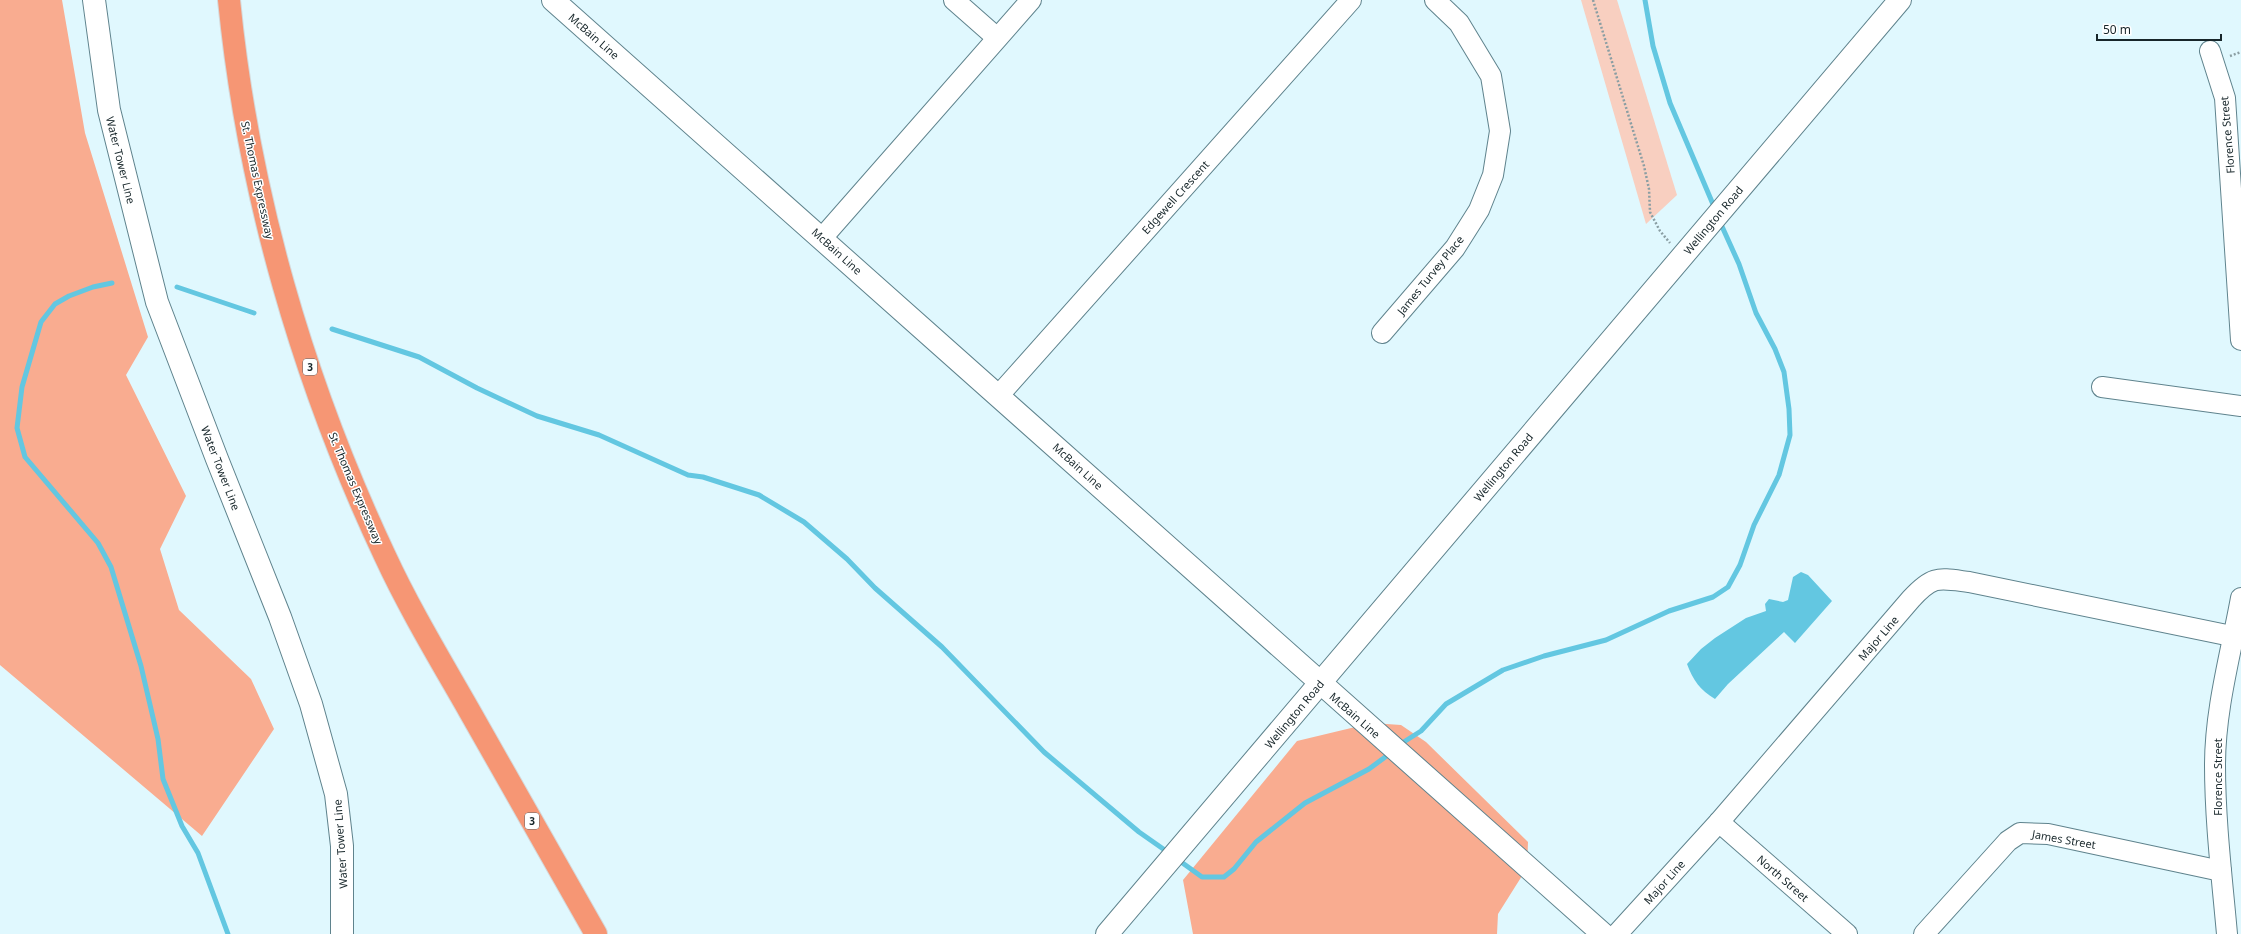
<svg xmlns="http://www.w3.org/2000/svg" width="2241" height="934" font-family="'Noto Sans',sans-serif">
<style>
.green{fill:#f8cfc0}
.forest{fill:#f9ac90}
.water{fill:#63c7e1}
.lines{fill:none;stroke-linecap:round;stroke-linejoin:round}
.stream{stroke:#63c7e1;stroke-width:5}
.minor-casing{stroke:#5f838d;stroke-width:22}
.tertiary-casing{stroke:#5f838d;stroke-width:24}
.secondary-casing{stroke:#5f838d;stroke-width:24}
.motorway-casing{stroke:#d5d8d9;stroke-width:24}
.path{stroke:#8a9ea3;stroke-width:2.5;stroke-dasharray:2 2;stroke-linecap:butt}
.minor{stroke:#fff;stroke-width:20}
.tertiary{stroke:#fff;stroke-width:22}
.secondary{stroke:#fff;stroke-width:22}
.motorway{stroke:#f69674;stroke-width:22}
.labels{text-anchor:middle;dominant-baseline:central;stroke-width:3;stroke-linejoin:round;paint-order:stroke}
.shield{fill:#fff;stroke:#5d676a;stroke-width:1}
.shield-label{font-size:10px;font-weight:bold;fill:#17262a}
.street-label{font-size:11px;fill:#17262a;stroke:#fff}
</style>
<rect width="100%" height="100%" fill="#e0f8fe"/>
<!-- green -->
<path class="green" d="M 1581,0 L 1617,0 L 1677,195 L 1646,224 Z"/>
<!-- forest -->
<g class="forest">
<path d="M 0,0 L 62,0 L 85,133 L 148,337 L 126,375 L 186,496 L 160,549 L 179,610 L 251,679 L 274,729 L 202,836 L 0,665 Z"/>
<path d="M 1372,723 L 1401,725 L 1426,742 L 1528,842 L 1527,868 L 1498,914 L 1497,934 L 1193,934 L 1183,880 L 1297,741 Z"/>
</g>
<!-- water -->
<path class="water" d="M 1801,572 L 1808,575 L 1832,601 L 1795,643 L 1784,632 L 1728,684 L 1715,699 C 1700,690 1693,680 1687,664 L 1701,649 L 1715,638 L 1746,618 L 1766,611 L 1765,604 L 1769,599 L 1783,602 L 1788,600 L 1793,577 Z"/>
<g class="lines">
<!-- stream -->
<g class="stream">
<path d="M 1645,0 L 1653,46 L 1670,103 L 1715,209"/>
<path d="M 112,283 L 93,287 L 69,296 L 55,304 L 41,322 L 22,387 L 17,428 L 25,457 L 98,543 L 111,567 L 141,666 L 158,739 L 163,779 L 182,826 L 198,853 L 228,934"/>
<path d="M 177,287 L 254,313"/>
<path d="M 332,329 L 419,357 L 477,388 L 537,416 L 599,435 L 688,475 L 703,477 L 759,495 L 804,522 L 847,559 L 875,588 L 942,647 L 1044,752 L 1139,832 L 1169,853"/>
<path d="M 1399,745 L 1421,731 L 1446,704 L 1503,670 L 1544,656 L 1606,640 L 1669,611 L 1713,597 L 1728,587 L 1740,565 L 1754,525 L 1779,475 L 1790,435 L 1789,409 L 1784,372 L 1775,349 L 1756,313 L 1739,264 L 1720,222"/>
<path d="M 1177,859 L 1202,877 L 1224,877 L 1234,869 L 1256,842 L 1305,803 L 1369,769 L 1392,752"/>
</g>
<defs>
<g id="minor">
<path d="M 954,0 L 996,37"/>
<path d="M 2210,51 L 2225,98 L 2241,340"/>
<path d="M 822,238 L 1031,0"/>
<path d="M 1382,333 L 1455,248 L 1479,210 L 1493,175 L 1500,131 L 1491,76 L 1459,23 L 1435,0"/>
<path d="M 2102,387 L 2241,406"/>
<path d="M 999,395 L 1351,0"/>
<path d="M 1719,822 L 1847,934"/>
<path d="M 1617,934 L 1719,822 L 1911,599 C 1933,575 1938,578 1969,582 L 2241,638"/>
<path d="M 1924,934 L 2008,841 L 2020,833 L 2048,834 L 2221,871"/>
<path d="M 2227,934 C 2222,878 2215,821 2215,765 C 2215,709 2231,653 2241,598"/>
</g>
<g id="tertiary">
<path d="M 94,0 L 109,110 L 157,302 L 217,459 L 280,617 L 311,704 L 336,794 L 342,846 L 342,934"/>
<path d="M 553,0 L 1603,934"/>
</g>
<path id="secondary" d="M 1107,934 L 1900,0"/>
<path id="motorway" d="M 229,0 C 248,192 303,382 385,556 C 410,610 441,661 470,712 C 512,786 554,860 596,934"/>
</defs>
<!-- minor casing -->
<use href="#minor" class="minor-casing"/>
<!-- tertiary casing -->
<use href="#tertiary" class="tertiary-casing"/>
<!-- secondary casing -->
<use href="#secondary" class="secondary-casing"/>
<!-- motorway casing -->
<use href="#motorway" class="motorway-casing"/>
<!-- path -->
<g class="path">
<path d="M 1593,0 L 1644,166 L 1649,189 L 1650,212 L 1660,231 L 1670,243"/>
<path d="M 2230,56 L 2241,52"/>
</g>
<!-- minor -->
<use href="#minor" class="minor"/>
<!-- tertiary -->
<use href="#tertiary" class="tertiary"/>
<!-- secondary -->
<use href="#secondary" class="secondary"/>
<!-- motorway -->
<use href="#motorway" class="motorway"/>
</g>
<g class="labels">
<!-- shield labels -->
<g class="shield">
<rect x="303" y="359" width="14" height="16" rx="3"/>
<rect x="525" y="813" width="14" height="16" rx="3"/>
</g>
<g class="shield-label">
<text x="310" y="367">3</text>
<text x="532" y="821">3</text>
</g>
<!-- street labels -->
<g class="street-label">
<text transform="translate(594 36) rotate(41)">McBain Line</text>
<text transform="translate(2227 135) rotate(-95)">Florence Street</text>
<text transform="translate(121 160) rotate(76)">Water Tower Line</text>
<text transform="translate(258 180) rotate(78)">St. Thomas Expressway</text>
<text transform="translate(1175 197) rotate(-48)">Edgewell Crescent</text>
<text transform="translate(1713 220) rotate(-50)">Wellington Road</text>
<text transform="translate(837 251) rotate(42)">McBain Line</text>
<text transform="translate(1430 275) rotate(-51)">James Turvey Place</text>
<text transform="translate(1078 466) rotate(42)">McBain Line</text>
<text transform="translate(1503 467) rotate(-50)">Wellington Road</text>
<text transform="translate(221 468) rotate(69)">Water Tower Line</text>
<text transform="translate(356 488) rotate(67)">St. Thomas Expressway</text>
<text transform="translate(1878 638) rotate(-49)">Major Line</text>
<text transform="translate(1294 714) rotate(-50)">Wellington Road</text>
<text transform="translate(1355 715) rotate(41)">McBain Line</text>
<text transform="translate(2217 777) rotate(-90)">Florence Street</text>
<text transform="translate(2064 839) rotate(10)">James Street</text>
<text transform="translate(340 844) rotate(-94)">Water Tower Line</text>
<text transform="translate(1783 878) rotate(41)">North Street</text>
<text transform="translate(1664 882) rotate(-48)">Major Line</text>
</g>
</g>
<!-- scale -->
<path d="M2097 34v6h124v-6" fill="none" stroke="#17262a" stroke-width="2"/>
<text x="2103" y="34" font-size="12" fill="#17262a" stroke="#ffffff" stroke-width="3" paint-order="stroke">50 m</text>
</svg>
